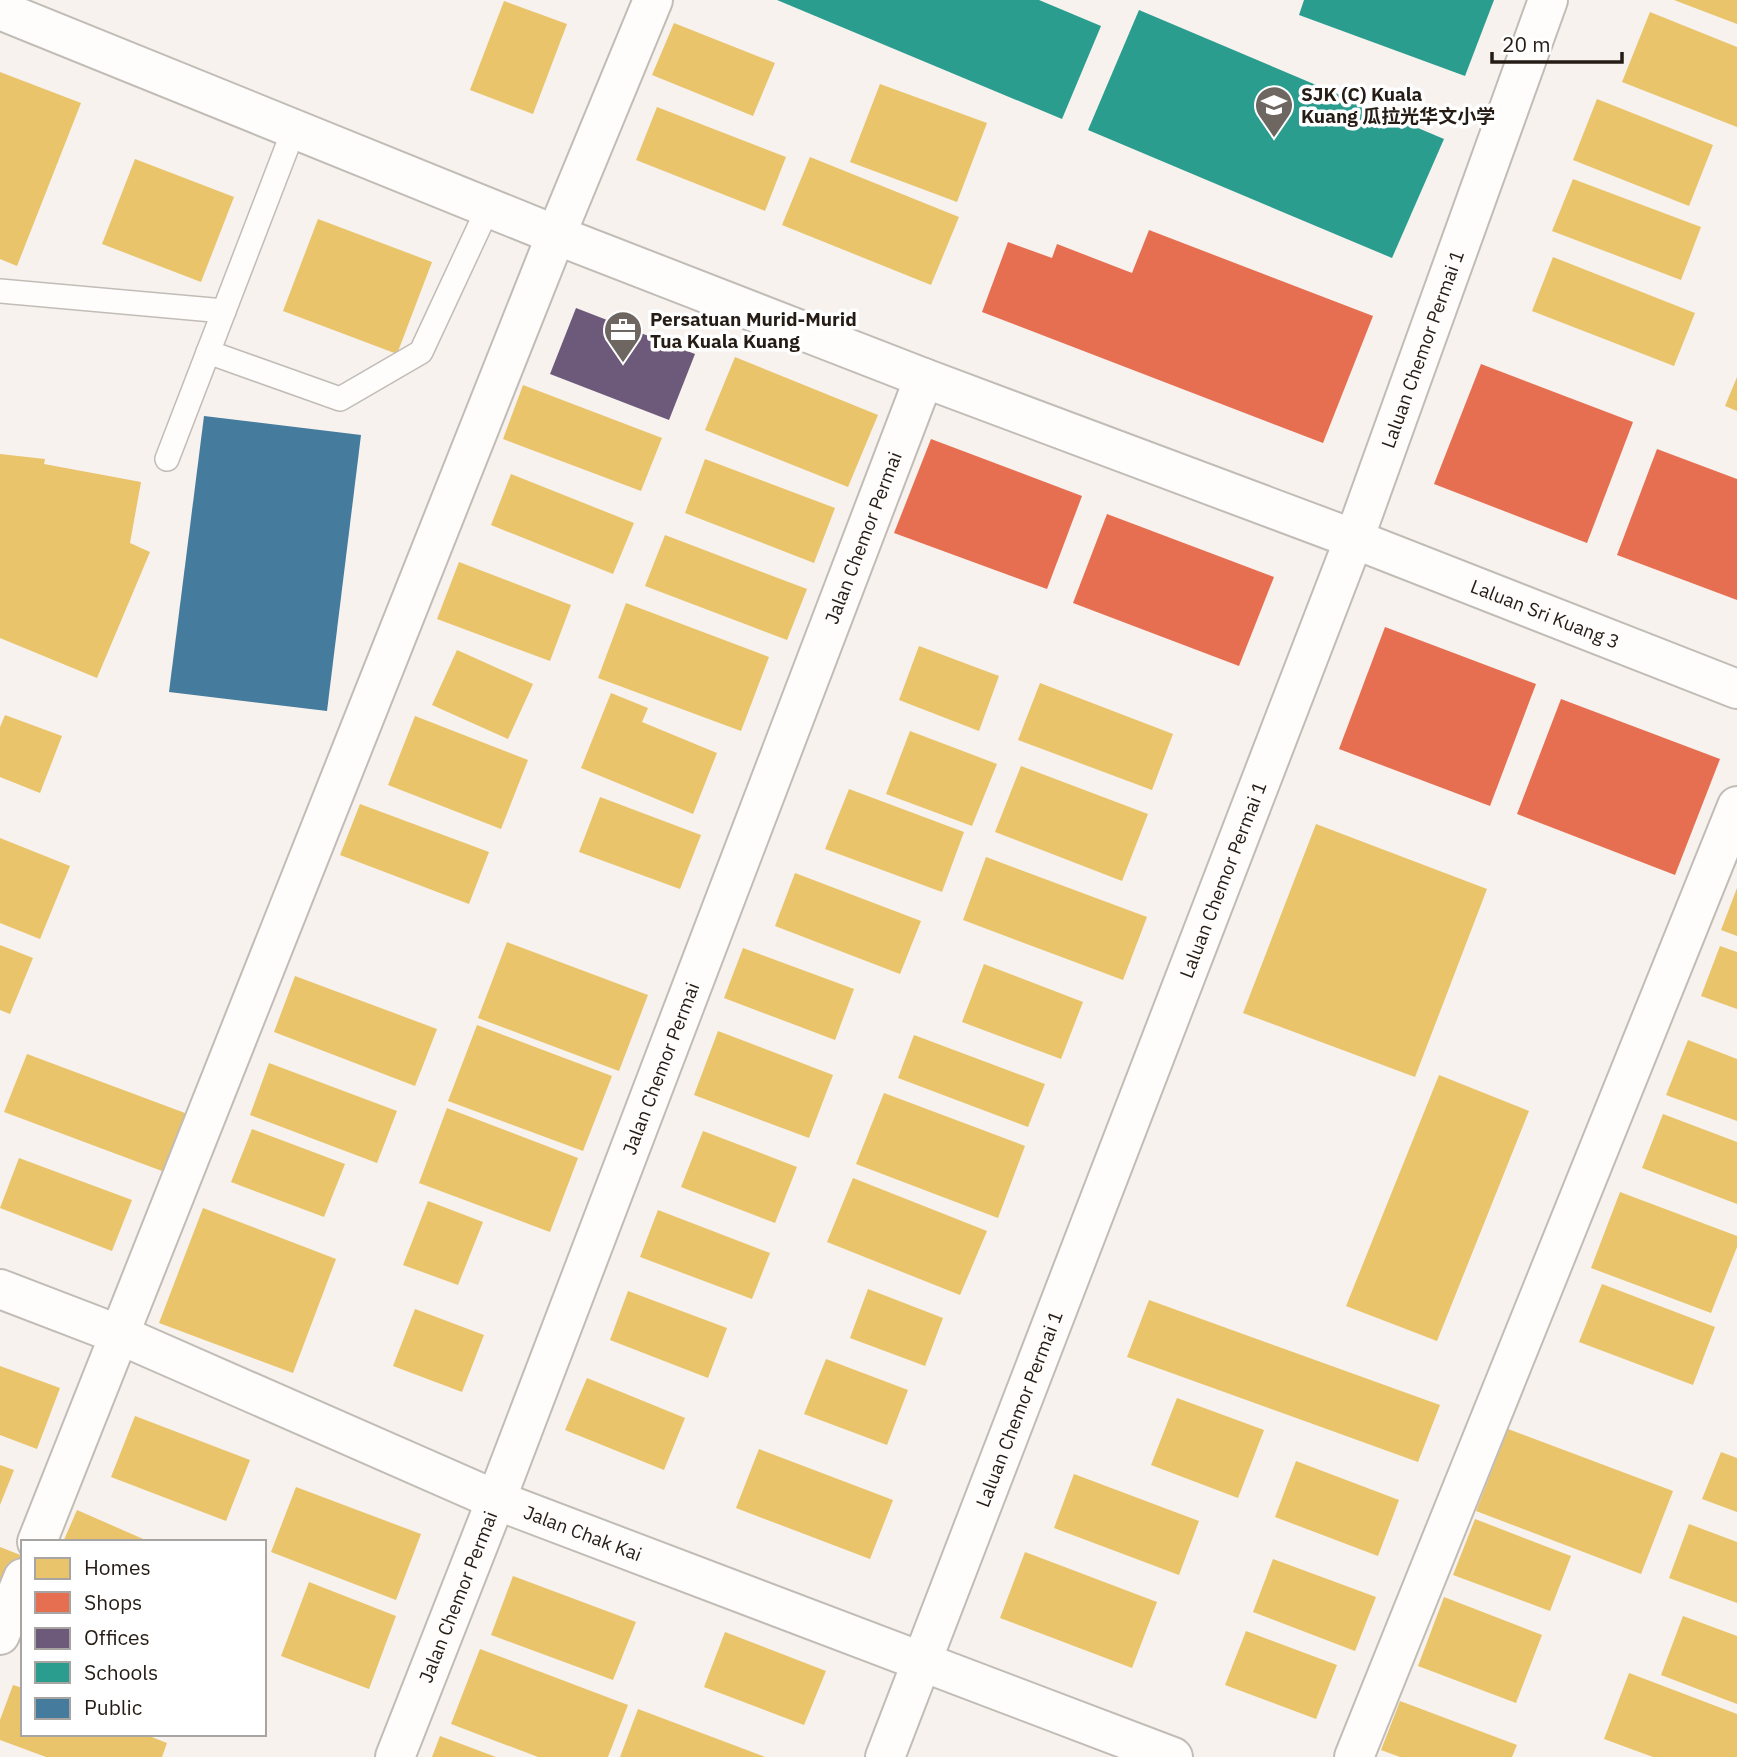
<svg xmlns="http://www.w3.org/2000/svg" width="1737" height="1757" font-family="'IBM Plex Sans','Noto Sans SC',sans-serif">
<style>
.homes{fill:#e9c46a}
.shops{fill:#e76f51}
.offices{fill:#6d597a}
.schools{fill:#2a9d8f}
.public{fill:#457b9d}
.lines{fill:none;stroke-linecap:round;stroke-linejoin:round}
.lane-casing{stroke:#c2bcb6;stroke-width:26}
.street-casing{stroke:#c2bcb6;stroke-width:42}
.lane{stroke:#fefdfc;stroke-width:23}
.street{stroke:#fefdfc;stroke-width:38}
.labels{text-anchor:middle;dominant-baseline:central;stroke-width:7;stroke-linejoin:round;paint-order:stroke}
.poi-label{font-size:19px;font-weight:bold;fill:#251c15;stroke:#fff;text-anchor:start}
.street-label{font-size:19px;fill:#251c15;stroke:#fff}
</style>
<rect width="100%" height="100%" fill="#f7f2ee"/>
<!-- homes -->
<g class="homes">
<path d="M 1674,0 L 1737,0 L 1737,24 Z"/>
<path d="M 504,1 L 567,24 L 533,114 L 470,90 Z"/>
<path d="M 1650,12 L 1737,47 L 1737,127 L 1622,82 Z"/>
<path d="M 674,23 L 775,63 L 753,116 L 652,75 Z"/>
<path d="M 0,72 L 81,103 L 17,266 L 0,259 Z"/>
<path d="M 880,84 L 987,123 L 957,202 L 850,162 Z"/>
<path d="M 1597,99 L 1713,145 L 1689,206 L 1573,160 Z"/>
<path d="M 657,107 L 786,157 L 765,211 L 636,160 Z"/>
<path d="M 810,157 L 959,217 L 931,285 L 782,225 Z"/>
<path d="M 135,159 L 234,197 L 201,282 L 102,244 Z"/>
<path d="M 1573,179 L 1701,227 L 1681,280 L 1552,231 Z"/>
<path d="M 318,219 L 432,262 L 397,354 L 283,311 Z"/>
<path d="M 1553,257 L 1695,313 L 1674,366 L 1532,311 Z"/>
<path d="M 735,357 L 878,415 L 848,487 L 705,430 Z"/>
<path d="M 1737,377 L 1737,411 L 1725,406 Z"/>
<path d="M 523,385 L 662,438 L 641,491 L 503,439 Z"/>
<path d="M 0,454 L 45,459 L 44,464 L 141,482 L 130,543 L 150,552 L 97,678 L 0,638 Z"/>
<path d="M 705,459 L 835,508 L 814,563 L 685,513 Z"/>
<path d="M 511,474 L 634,523 L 613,574 L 491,525 Z"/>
<path d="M 665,535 L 807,589 L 787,640 L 645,586 Z"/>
<path d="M 459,562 L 571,605 L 550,661 L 437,619 Z"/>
<path d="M 626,603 L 769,657 L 741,731 L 598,678 Z"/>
<path d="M 919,646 L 999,676 L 979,731 L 899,700 Z"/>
<path d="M 457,650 L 533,684 L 508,739 L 432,705 Z"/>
<path d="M 1040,683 L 1173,734 L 1152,790 L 1018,740 Z"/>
<path d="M 611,693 L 648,708 L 642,722 L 717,753 L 693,814 L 581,768 Z"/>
<path d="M 5,715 L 62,736 L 40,793 L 0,777 L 0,727 Z"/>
<path d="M 415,716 L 528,760 L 501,829 L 388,785 Z"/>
<path d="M 910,731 L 997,764 L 972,826 L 886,794 Z"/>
<path d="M 1021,766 L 1148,814 L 1122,881 L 995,832 Z"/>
<path d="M 849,789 L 964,832 L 942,892 L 825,849 Z"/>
<path d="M 600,797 L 701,835 L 680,889 L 579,852 Z"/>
<path d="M 360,804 L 489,852 L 469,904 L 340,855 Z"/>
<path d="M 1316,824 L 1487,889 L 1415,1077 L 1243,1013 Z"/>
<path d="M 0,838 L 70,866 L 40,939 L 0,923 Z"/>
<path d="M 986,857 L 1147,917 L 1123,980 L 963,920 Z"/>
<path d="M 795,873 L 921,921 L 900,974 L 775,926 Z"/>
<path d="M 1737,888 L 1737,936 L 1721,930 Z"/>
<path d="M 507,942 L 648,995 L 619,1071 L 478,1018 Z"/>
<path d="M 0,945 L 33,958 L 10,1014 L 0,1010 Z"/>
<path d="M 1720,946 L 1737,952 L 1737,1009 L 1701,996 Z"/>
<path d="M 743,948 L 854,989 L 835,1040 L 724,998 Z"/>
<path d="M 984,964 L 1083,1002 L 1061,1059 L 962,1022 Z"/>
<path d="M 295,976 L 437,1029 L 415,1086 L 274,1032 Z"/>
<path d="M 477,1025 L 612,1076 L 583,1151 L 448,1101 Z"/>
<path d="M 718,1031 L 833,1075 L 809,1138 L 694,1095 Z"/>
<path d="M 914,1035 L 1045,1084 L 1028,1127 L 898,1078 Z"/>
<path d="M 1688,1040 L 1737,1059 L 1737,1121 L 1666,1095 Z"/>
<path d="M 27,1054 L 193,1116 L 170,1174 L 4,1112 Z"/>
<path d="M 269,1063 L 397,1111 L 377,1163 L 250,1115 Z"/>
<path d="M 1439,1075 L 1529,1111 L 1437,1341 L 1346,1306 Z"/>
<path d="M 884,1093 L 1025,1146 L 998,1218 L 856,1164 Z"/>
<path d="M 447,1108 L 578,1158 L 550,1232 L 419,1183 Z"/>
<path d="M 1663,1114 L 1737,1142 L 1737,1204 L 1642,1168 Z"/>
<path d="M 252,1129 L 345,1164 L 324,1217 L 231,1182 Z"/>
<path d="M 703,1131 L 797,1167 L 775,1223 L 681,1187 Z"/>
<path d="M 19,1158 L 132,1200 L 112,1251 L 0,1208 Z"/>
<path d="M 853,1178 L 987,1231 L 960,1295 L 827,1242 Z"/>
<path d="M 1620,1192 L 1737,1236 L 1737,1247 L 1711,1313 L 1591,1268 Z"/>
<path d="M 428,1201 L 483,1222 L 458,1285 L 403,1265 Z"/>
<path d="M 203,1208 L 336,1259 L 293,1373 L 159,1323 Z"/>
<path d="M 658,1210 L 770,1253 L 752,1299 L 640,1257 Z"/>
<path d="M 1602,1284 L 1715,1327 L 1693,1385 L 1579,1342 Z"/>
<path d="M 868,1289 L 943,1318 L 925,1366 L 850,1338 Z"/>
<path d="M 628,1291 L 727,1328 L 708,1378 L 610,1340 Z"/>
<path d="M 1149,1300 L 1440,1405 L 1418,1462 L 1127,1357 Z"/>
<path d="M 415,1309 L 484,1335 L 462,1392 L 393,1366 Z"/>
<path d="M 826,1359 L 908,1390 L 887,1445 L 804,1414 Z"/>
<path d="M 0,1366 L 60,1388 L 37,1449 L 0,1435 Z"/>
<path d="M 587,1378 L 685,1418 L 664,1470 L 565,1430 Z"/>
<path d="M 1177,1398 L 1264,1430 L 1238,1498 L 1151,1465 Z"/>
<path d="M 135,1416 L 250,1460 L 226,1521 L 111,1477 Z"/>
<path d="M 1508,1429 L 1673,1491 L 1641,1574 L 1476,1511 Z"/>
<path d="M 759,1449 L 893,1500 L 870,1559 L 736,1508 Z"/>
<path d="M 1721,1452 L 1737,1458 L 1737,1512 L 1702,1499 Z"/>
<path d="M 1296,1461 L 1399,1500 L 1378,1556 L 1275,1517 Z"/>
<path d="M 0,1465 L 14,1470 L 0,1505 Z"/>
<path d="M 1074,1474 L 1199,1521 L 1179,1575 L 1054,1528 Z"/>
<path d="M 296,1487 L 421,1534 L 396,1600 L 271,1552 Z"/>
<path d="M 77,1510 L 150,1542 L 63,1542 Z"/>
<path d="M 1475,1519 L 1571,1556 L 1550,1611 L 1453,1575 Z"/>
<path d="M 1689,1524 L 1737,1542 L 1737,1603 L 1669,1578 Z"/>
<path d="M 0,1547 L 23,1556 L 6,1599 L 0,1596 Z"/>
<path d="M 1025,1552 L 1157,1602 L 1132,1668 L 1000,1618 Z"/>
<path d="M 1273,1559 L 1376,1597 L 1355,1651 L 1253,1612 Z"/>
<path d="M 513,1576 L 636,1622 L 613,1680 L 491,1635 Z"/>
<path d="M 309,1582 L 396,1616 L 369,1689 L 281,1656 Z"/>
<path d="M 1444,1597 L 1542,1635 L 1516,1703 L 1418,1666 Z"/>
<path d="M 1683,1616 L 1737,1636 L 1737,1704 L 1661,1675 Z"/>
<path d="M 1246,1631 L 1337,1665 L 1316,1719 L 1225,1685 Z"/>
<path d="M 725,1632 L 826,1671 L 804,1725 L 704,1687 Z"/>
<path d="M 480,1649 L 628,1705 L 608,1757 L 538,1757 L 451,1724 Z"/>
<path d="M 1629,1673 L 1737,1714 L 1737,1757 L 1653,1757 L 1604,1739 Z"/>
<path d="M 13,1685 L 23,1688 L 23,1734 L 144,1734 L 167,1743 L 162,1757 L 46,1757 L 0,1740 L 0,1720 Z"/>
<path d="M 1400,1701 L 1517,1745 L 1512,1757 L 1400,1757 L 1381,1750 Z"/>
<path d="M 638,1709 L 765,1757 L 620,1757 Z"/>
<path d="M 440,1736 L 496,1757 L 432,1757 Z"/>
</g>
<!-- shops -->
<g class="shops">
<path d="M 1149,230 L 1373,316 L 1323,443 L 982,312 L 1008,242 L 1052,258 L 1057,244 L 1132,273 Z"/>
<path d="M 1481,364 L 1633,422 L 1587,543 L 1434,484 Z"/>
<path d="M 931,439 L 1082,496 L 1047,589 L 894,533 Z"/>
<path d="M 1657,449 L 1737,479 L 1737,600 L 1617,555 Z"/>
<path d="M 1107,514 L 1274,577 L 1239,666 L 1073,603 Z"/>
<path d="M 1385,627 L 1536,684 L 1490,806 L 1339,749 Z"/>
<path d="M 1561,699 L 1720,759 L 1675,875 L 1517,814 Z"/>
</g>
<!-- offices -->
<path class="offices" d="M 576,308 L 695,354 L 669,420 L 550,374 Z"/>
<!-- schools -->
<g class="schools">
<path d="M 777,0 L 1039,0 L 1101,26 L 1062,119 Z"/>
<path d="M 1304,0 L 1494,0 L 1465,76 L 1299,15 Z"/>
<path d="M 1139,10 L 1444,139 L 1392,258 L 1088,130 Z"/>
</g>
<!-- public -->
<path class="public" d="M 204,416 L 361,435 L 327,711 L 169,692 Z"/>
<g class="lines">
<defs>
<g id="lane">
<path d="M 0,291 L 224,311"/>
<path d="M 208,352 L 340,399 L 421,352 L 488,208"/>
<path d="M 167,459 L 294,129"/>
</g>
<g id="street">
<path id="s1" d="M 0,10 L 556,235 L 924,378 L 1354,539 L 1737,689"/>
<path id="s2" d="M 0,1289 L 120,1335 L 496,1500 L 1173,1757"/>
<path d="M 37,1542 L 556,235 L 653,0"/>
<path d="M 0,1635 L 23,1578"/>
<path id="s3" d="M 395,1757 L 496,1500 L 924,378"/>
<path id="s4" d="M 885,1757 L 1354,539 L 1548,0"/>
<path d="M 1354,1757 L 1737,806"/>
</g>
</defs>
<!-- lane casing -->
<use href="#lane" class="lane-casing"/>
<!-- street casing -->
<use href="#street" class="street-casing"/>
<!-- lane -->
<use href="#lane" class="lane"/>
<!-- street -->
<use href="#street" class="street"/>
</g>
<!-- icons -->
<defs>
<symbol id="school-pin" viewBox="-11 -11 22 30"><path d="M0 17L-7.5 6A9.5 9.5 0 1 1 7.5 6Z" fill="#6e6761" stroke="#fff"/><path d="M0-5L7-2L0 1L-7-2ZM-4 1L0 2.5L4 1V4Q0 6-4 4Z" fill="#fff"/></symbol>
<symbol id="office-pin" viewBox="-11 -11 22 30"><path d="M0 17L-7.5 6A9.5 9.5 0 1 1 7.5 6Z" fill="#6e6761" stroke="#fff"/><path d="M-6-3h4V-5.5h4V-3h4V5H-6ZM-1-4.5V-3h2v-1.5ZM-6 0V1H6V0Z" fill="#fff"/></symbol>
</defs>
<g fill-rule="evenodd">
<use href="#school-pin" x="1252" y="83" width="44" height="60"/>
<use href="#office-pin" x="601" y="308" width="44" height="60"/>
</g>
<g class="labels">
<!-- poi labels -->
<g class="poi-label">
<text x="1301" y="94">SJK (C) Kuala<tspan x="1301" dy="22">Kuang 瓜拉光华文小学</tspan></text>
<text x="650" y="319">Persatuan Murid-Murid<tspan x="650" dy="22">Tua Kuala Kuang</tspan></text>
</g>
<!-- street labels -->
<g class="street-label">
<text stroke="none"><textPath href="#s4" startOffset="1507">Laluan Chemor Permai 1</textPath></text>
<text stroke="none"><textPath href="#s3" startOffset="1306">Jalan Chemor Permai</textPath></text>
<text stroke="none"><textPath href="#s1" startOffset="1659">Laluan Sri Kuang 3</textPath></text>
<text stroke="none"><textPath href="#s4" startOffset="940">Laluan Chemor Permai 1</textPath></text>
<text stroke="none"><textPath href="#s3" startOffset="738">Jalan Chemor Permai</textPath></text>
<text stroke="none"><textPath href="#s4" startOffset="373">Laluan Chemor Permai 1</textPath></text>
<text stroke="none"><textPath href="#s2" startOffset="632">Jalan Chak Kai</textPath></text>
<text stroke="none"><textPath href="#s3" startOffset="172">Jalan Chemor Permai</textPath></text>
</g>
</g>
<!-- legend -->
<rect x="21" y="1540" width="245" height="196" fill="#ffffff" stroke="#a8a4a1" stroke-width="2"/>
<rect x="35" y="1558" width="35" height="21" fill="#e9c46a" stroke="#a8a4a1" stroke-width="2"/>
<text x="84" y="1575" font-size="21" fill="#251c15">Homes</text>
<rect x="35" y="1592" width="35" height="21" fill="#e76f51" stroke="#a8a4a1" stroke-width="2"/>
<text x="84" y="1610" font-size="21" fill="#251c15">Shops</text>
<rect x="35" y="1628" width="35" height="21" fill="#6d597a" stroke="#a8a4a1" stroke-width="2"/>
<text x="84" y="1645" font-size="21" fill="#251c15">Offices</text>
<rect x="35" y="1662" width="35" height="21" fill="#2a9d8f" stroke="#a8a4a1" stroke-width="2"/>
<text x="84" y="1680" font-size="21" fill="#251c15">Schools</text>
<rect x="35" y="1698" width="35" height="21" fill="#457b9d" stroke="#a8a4a1" stroke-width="2"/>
<text x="84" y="1715" font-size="21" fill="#251c15">Public</text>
<!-- scale -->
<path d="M1492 52v10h130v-10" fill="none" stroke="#251c15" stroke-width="3.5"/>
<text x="1502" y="52" font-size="21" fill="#251c15" stroke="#ffffff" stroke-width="5" paint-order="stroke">20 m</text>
</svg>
